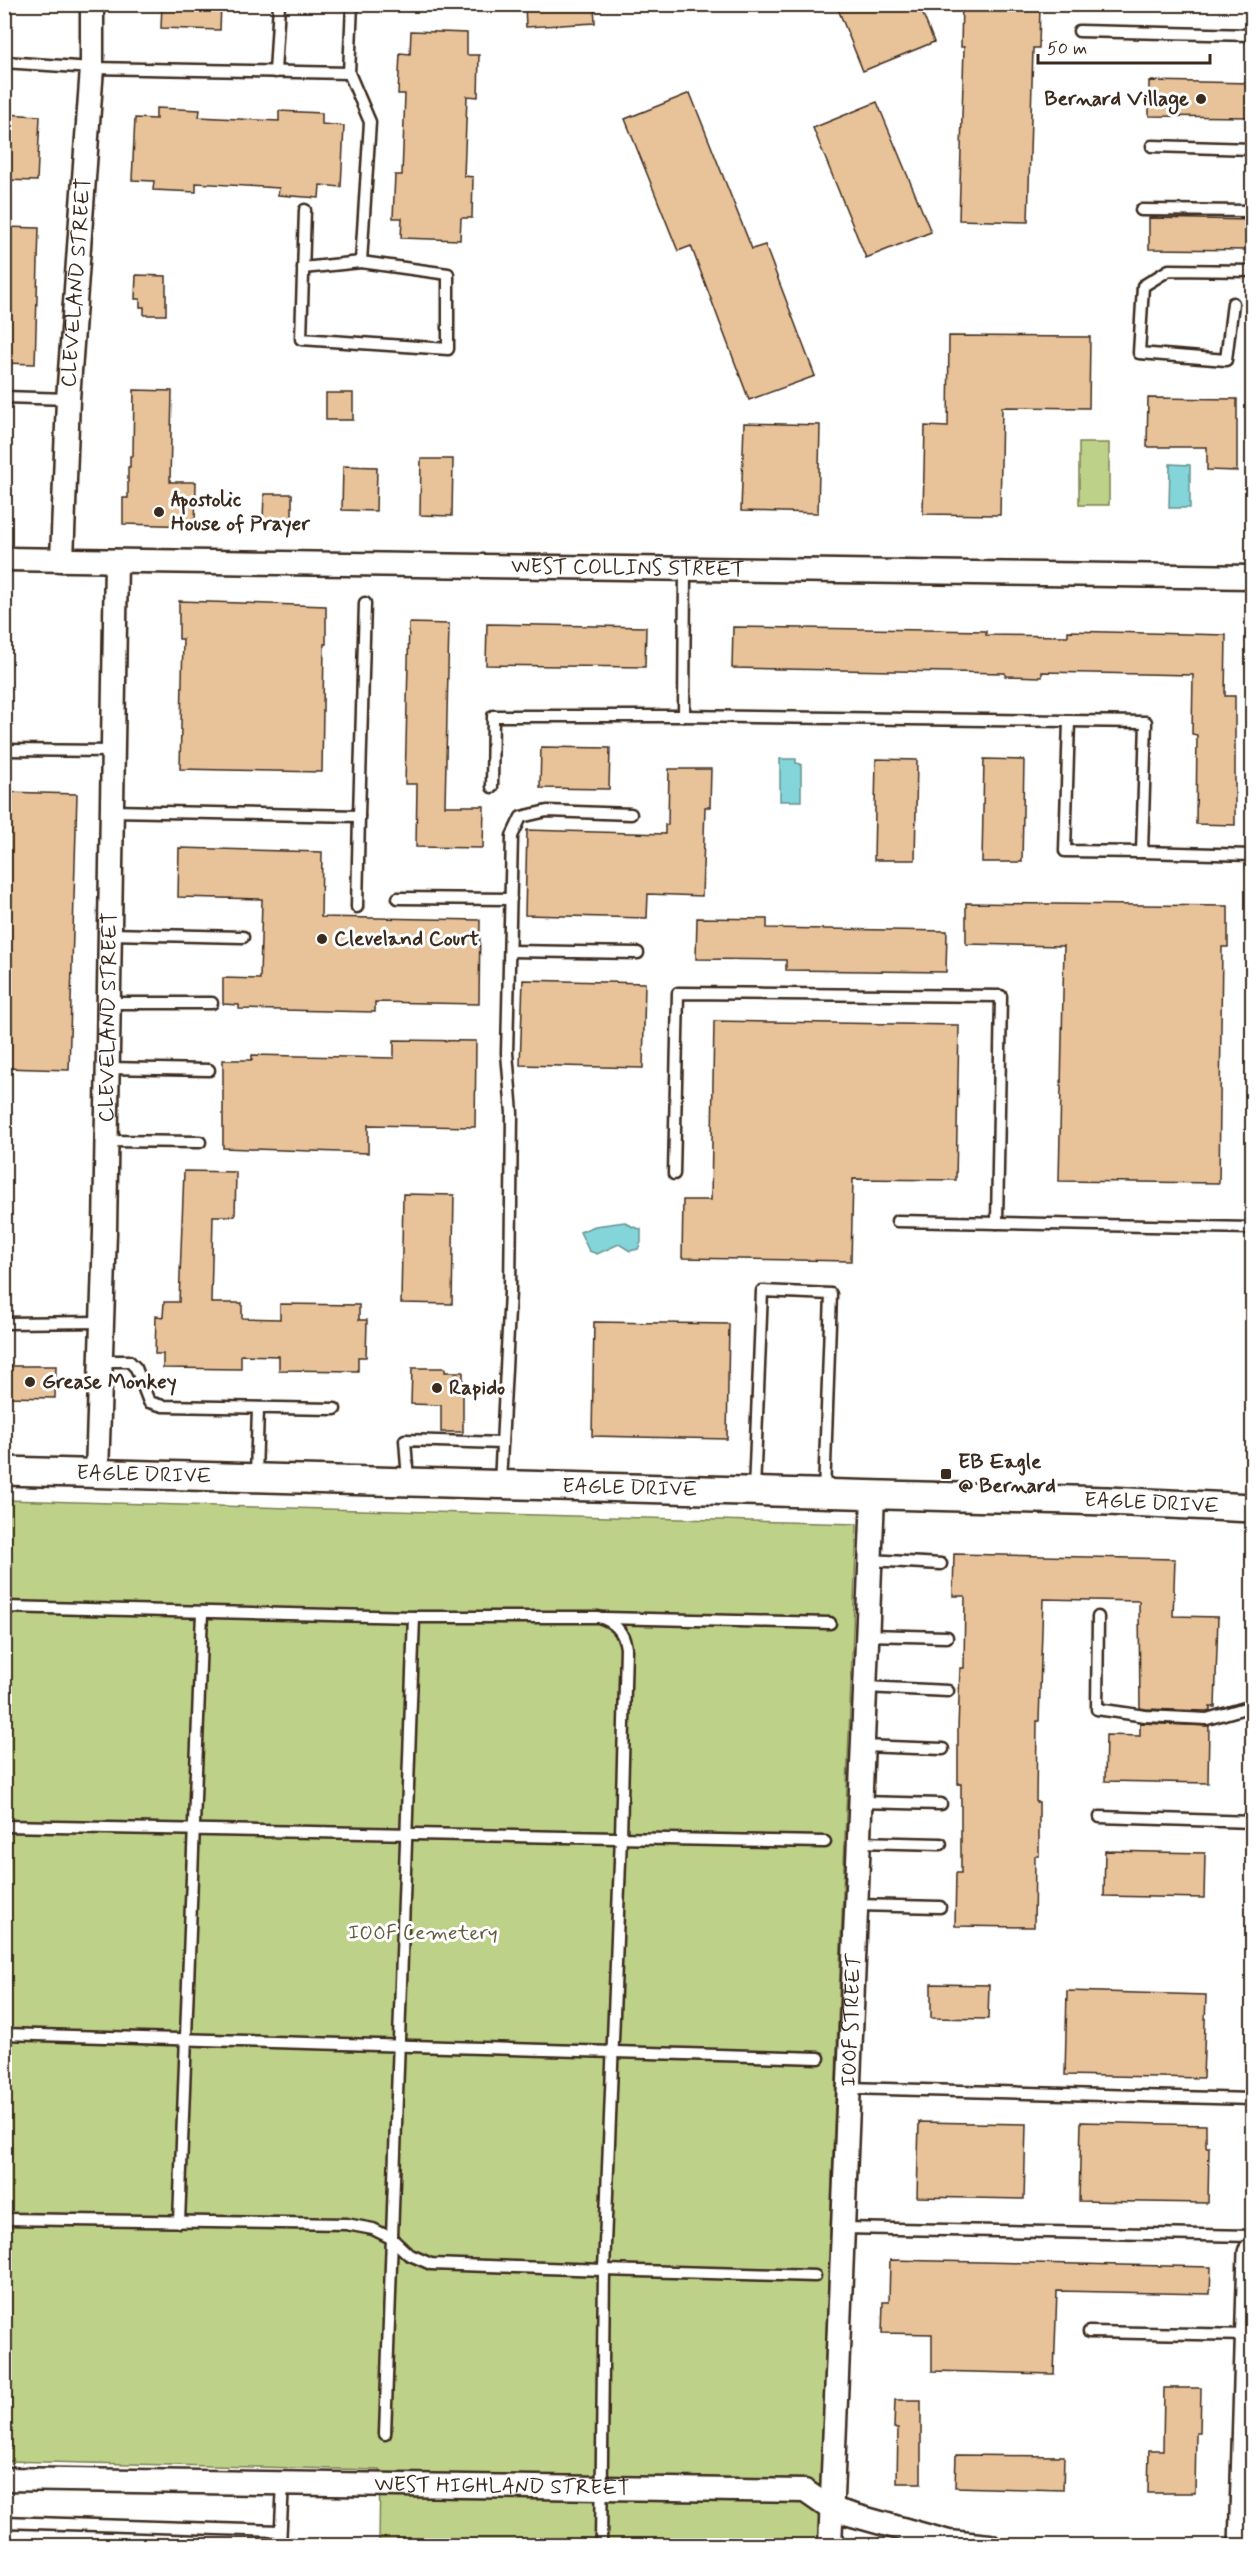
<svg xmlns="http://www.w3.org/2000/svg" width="1257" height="2550" font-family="Mynerve,sans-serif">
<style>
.green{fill:#bdd288;stroke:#7c7e53;stroke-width:1.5}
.water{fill:#83d5da;stroke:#66918f;stroke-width:1.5}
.building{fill:#e8c399;stroke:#3b2a1e;stroke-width:1.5}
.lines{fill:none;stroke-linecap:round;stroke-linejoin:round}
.service-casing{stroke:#3b2a1e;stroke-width:15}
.minor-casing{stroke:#3b2a1e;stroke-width:27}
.tertiary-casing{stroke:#3b2a1e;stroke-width:32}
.service{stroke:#fff;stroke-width:10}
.minor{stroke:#fff;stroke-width:22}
.tertiary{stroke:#fff;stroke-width:27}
.poi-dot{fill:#3b2a1e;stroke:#fff;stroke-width:2}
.labels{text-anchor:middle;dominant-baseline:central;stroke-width:6;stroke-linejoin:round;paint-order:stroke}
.poi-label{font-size:21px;font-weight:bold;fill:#3b2a1e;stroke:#fff;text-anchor:start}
.street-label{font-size:21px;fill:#3b2a1e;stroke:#fff}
.park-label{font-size:21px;fill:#625c3e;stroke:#fff}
</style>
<rect width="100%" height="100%" fill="#fff"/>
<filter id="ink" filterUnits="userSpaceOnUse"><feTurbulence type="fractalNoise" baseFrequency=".0167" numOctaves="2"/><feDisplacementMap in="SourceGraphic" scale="12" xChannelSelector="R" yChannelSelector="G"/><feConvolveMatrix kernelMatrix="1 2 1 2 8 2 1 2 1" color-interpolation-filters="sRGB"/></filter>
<g filter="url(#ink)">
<!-- green -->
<g class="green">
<rect x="1079" y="443" width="30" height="62"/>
<path d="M 5,1500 L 857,1524 L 818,2545 L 379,2545 L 380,2470 L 5,2461 Z"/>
</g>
<!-- water -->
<g class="water">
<path d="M 1170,464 L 1190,465 L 1190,508 L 1169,508 Z"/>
<path d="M 780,759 L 796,759 L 796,763 L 801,764 L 801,801 L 780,801 Z"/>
<path d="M 625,1222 L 633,1227 L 641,1229 L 641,1242 L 638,1249 L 630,1251 L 619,1244 L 597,1254 L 589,1251 L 580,1232 L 595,1226 Z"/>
</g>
<!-- building -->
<g class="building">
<path d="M 162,4 L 221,4 L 220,30 L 161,28 Z"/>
<path d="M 525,4 L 594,4 L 595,23 L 526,27 Z"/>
<path d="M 836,4 L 919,4 L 934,42 L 863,71 Z"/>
<path d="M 962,4 L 1040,4 L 1039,48 L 1033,48 L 1028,222 L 959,220 L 964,47 L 961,47 Z"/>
<path d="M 411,31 L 467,33 L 467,55 L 479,55 L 478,97 L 467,96 L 464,176 L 473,177 L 472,218 L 461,218 L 460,240 L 401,238 L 402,218 L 393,218 L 395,175 L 402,175 L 405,94 L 398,94 L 400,53 L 410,54 Z"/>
<path d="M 1149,81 L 1252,83 L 1252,117 L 1149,116 Z"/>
<path d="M 690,93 L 752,249 L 765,245 L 815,376 L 749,400 L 691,246 L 678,251 L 625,119 Z"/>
<path d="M 877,102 L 931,232 L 866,258 L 813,128 Z"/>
<path d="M 156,108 L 200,110 L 199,117 L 279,121 L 279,111 L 322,113 L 322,124 L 344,126 L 341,187 L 320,185 L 319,198 L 278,195 L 279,188 L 196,183 L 196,192 L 153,190 L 154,181 L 132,180 L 135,118 L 156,119 Z"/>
<path d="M 4,114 L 40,116 L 37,181 L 4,180 Z"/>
<path d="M 1149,218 L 1252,220 L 1252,250 L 1149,249 Z"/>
<path d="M 4,227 L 39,228 L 35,364 L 4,363 Z"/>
<path d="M 136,275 L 166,276 L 166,315 L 144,315 L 144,307 L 140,307 L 140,299 L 135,299 Z"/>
<path d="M 949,336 L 1090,337 L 1089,408 L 1002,407 L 1000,515 L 923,514 L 925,426 L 948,427 Z"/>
<path d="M 134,390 L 172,391 L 170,482 L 196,482 L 195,526 L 123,524 L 123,498 L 128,498 L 128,467 L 130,467 L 130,456 L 133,456 Z"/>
<rect x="326" y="393" width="27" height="27"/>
<path d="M 1148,398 L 1237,399 L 1237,471 L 1207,470 L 1207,447 L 1147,447 Z"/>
<path d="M 744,423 L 820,425 L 818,513 L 741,511 Z"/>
<path d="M 421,459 L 453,459 L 452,516 L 420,515 Z"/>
<path d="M 343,466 L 377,467 L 376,511 L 342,510 Z"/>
<path d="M 264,494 L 292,494 L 292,520 L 263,520 Z"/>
<path d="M 179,601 L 326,606 L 326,644 L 324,644 L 322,772 L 180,769 L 183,639 L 179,639 Z"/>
<path d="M 409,623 L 449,624 L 445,806 L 484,806 L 483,848 L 416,847 L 417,784 L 405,784 Z"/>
<path d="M 487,624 L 646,627 L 645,667 L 486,665 Z"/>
<path d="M 733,627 L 986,631 L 986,635 L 1068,636 L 1068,631 L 1226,635 L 1225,696 L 1235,696 L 1235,825 L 1196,824 L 1197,735 L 1192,734 L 1193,675 L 1042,672 L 1042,677 L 1005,676 L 1005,673 L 732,668 Z"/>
<path d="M 541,747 L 610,748 L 609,789 L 540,788 Z"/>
<path d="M 876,759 L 917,760 L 915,860 L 874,860 Z"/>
<path d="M 984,759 L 1024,760 L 1022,862 L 982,862 Z"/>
<path d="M 669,769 L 711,769 L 710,807 L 705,807 L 702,896 L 648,894 L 647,918 L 525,915 L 527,830 L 665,834 L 665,825 L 668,825 Z"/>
<path d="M 4,792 L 77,794 L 69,1070 L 4,1068 Z"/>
<path d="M 179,848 L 322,852 L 321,917 L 480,920 L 479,1004 L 375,1002 L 375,1012 L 239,1009 L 239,1005 L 223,1004 L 223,978 L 260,979 L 262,899 L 178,897 Z"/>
<path d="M 966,903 L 1228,906 L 1228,947 L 1222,947 L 1219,1183 L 1059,1181 L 1064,946 L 966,944 Z"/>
<path d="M 697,918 L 767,919 L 767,928 L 947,931 L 946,972 L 786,970 L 786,960 L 696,959 Z"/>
<path d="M 523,980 L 645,983 L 643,1068 L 520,1065 Z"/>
<path d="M 714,1021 L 959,1025 L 956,1180 L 853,1179 L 851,1261 L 682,1258 L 683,1200 L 711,1200 Z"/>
<path d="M 394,1040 L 476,1041 L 475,1127 L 368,1125 L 368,1153 L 223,1148 L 223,1060 L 252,1060 L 252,1055 L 394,1058 Z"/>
<path d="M 184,1171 L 236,1172 L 235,1216 L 213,1216 L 211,1303 L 242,1303 L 242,1318 L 280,1319 L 280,1304 L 359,1305 L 359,1320 L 367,1320 L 366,1357 L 358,1357 L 358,1371 L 279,1370 L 279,1356 L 241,1355 L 241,1369 L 163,1368 L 163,1354 L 155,1354 L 156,1316 L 163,1317 L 164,1302 L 179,1302 Z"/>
<path d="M 403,1194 L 454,1195 L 452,1304 L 401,1303 Z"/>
<path d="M 594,1322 L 729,1324 L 727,1439 L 592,1436 Z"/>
<path d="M 4,1366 L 56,1366 L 55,1398 L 4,1397 Z"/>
<path d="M 412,1368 L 445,1368 L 445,1372 L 463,1372 L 463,1432 L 441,1432 L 441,1405 L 411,1404 Z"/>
<path d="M 954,1554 L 1175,1559 L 1173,1616 L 1218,1617 L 1215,1707 L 1210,1707 L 1210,1710 L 1206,1711 L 1146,1709 L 1140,1708 L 1139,1601 L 1043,1599 L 1039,1721 L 1037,1721 L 1036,1802 L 1039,1802 L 1039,1856 L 1035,1856 L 1034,1927 L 955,1926 L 956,1873 L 961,1873 L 961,1784 L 958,1784 L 958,1730 L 960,1668 L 964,1668 L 965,1596 L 953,1596 Z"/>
<path d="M 1140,1723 L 1209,1726 L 1208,1783 L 1105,1781 L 1106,1735 L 1140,1736 Z"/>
<path d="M 1105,1851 L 1205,1853 L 1204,1898 L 1104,1896 Z"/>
<path d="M 931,1984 L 989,1985 L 988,2019 L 931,2018 Z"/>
<path d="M 1067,1991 L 1206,1995 L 1203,2078 L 1065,2075 Z"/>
<path d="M 919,2122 L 1026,2124 L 1024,2199 L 917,2197 Z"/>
<path d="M 1081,2122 L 1206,2125 L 1206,2147 L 1209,2147 L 1208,2203 L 1079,2201 Z"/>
<path d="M 890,2260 L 1211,2267 L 1210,2294 L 1057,2291 L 1054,2374 L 932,2371 L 932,2334 L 882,2333 L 883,2302 L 889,2302 Z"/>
<path d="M 1164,2388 L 1201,2388 L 1200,2433 L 1196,2433 L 1195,2493 L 1148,2493 L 1149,2450 L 1163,2450 Z"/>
<path d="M 895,2400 L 921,2400 L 921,2483 L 897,2483 L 898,2428 L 894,2428 Z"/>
<path d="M 956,2455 L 1064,2456 L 1063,2490 L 955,2487 Z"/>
</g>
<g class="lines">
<defs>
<g id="service">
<path d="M 1079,31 L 1252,35"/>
<path d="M 4,62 L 92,68 L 349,73"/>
<path d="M 275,72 L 279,4"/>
<path d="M 1152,146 L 1252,149"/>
<path d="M 305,210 L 301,339 L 448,349 L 448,274 L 361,262 L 370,122 L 349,73 L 352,4"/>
<path d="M 1141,210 L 1252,211"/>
<path d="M 303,268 L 361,262"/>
<path d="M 1233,303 L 1226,360 L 1139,353 L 1143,286 L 1169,270 L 1252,271"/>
<path d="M 4,397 L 68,399"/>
<path d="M 684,716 L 1146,722 L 1142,852 L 1252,855"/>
<path d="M 1069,721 L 1065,851 L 1142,852"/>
<path d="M 4,750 L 113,751"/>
<path d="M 492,787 L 493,716 L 684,716 L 685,569"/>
<path d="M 112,811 L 359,816 L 365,603"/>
<path d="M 398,898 L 511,899"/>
<path d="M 357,907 L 359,816"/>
<path d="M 110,934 L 243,937"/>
<path d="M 510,951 L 638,953"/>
<path d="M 109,1003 L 212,1003"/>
<path d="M 108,1068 L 209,1070"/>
<path d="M 106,1141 L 200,1142"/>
<path d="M 674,1174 L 678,993 L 1001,996 L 997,1223"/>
<path d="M 897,1221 L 1252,1228"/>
<path d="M 4,1323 L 102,1322"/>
<path d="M 101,1361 L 129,1361 L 136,1368 L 149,1402 L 163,1406 L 335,1409"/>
<path d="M 256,1476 L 258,1408"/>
<path d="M 408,1480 L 405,1440 L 502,1443"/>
<path d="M 500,1483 L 510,1292 L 512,1113 L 507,1053 L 512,836 L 521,817 L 547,811 L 631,814"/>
<path d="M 754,1491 L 762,1291 L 831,1294 L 824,1494"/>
<path d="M 870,1560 L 941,1564"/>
<path d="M 4,1607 L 414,1617 L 598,1617 C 614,1621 624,1632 626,1648 L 621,1836 L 604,2270 L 431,2264 L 408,2254 L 391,2238 L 373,2229 L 346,2224 L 4,2219"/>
<path d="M 1098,1617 L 1097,1709 L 1145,1716 L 1207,1719 L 1252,1706"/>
<path d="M 604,1618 L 830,1623"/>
<path d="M 867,1635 L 947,1637"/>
<path d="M 865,1687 L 948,1691"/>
<path d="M 862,1746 L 943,1749"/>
<path d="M 860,1802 L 941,1804"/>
<path d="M 1100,1817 L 1252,1822"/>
<path d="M 4,1826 L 825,1842"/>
<path d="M 858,1842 L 941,1844"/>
<path d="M 856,1905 L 940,1907"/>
<path d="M 4,2034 L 819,2058"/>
<path d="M 848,2088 L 1252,2099"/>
<path d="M 179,2222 L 202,1612"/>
<path d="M 843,2228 L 1252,2236"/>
<path d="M 1089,2332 L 1249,2335"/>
<path d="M 385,2434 L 414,1617"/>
<path d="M 4,2522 L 280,2531"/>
<path d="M 280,2546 L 283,2482"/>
<path d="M 601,2546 L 604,2270 L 815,2276"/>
</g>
<g id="minor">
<path id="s1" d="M 4,559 L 1252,577"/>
<path id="s2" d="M 62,560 L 68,399 L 92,68 L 92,4"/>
<path id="s3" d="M 97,1473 L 105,1232 L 116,561"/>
<path id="s4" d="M 4,2479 L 805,2491 L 831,2509 L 949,2542 L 990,2546"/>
<path id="s5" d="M 830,2546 L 873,1496"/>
</g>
<g id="tertiary">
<path id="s6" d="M 4,1471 L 1108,1501 L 1252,1508"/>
<path d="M 1243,2546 L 1252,2253"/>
</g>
</defs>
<!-- service casing -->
<use href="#service" class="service-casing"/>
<!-- minor casing -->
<use href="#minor" class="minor-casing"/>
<!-- tertiary casing -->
<use href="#tertiary" class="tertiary-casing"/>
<!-- service -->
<use href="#service" class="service"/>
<!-- minor -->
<use href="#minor" class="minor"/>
<!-- tertiary -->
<use href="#tertiary" class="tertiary"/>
</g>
</g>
<!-- markers -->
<g class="poi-dot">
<circle cx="1201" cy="99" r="6"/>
<circle cx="159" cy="512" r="6"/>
<circle cx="322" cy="939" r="6"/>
<circle cx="30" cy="1382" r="6"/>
<circle cx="437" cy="1388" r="6"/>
<rect x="940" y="1468" width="12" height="12" rx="3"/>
</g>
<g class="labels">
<!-- poi labels -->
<g class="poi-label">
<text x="1189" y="99" text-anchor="end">Bernard Village</text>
<text x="171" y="500">Apostolic<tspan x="171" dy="24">House of Prayer</tspan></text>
<text x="334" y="939">Cleveland Court</text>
<text x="42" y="1382">Grease Monkey</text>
<text x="449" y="1388">Rapido</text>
<text x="958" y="1462">EB Eagle<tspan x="958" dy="24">@ Bernard</tspan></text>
</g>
<!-- street labels -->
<g class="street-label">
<text stroke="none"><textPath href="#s2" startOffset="278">CLEVELAND STREET</textPath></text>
<text stroke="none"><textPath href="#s1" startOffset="624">WEST COLLINS STREET</textPath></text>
<text stroke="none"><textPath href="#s3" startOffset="456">CLEVELAND STREET</textPath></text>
<text stroke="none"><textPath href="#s6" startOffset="140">EAGLE DRIVE</textPath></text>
<text stroke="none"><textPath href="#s6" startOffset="626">EAGLE DRIVE</textPath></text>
<text stroke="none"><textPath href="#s6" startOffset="1148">EAGLE DRIVE</textPath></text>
<text stroke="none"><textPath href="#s5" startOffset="526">IOOF STREET</textPath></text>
<text stroke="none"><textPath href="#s4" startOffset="498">WEST HIGHLAND STREET</textPath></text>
</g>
<!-- park labels -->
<g class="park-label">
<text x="423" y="1933">IOOF Cemetery</text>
</g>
</g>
<!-- margin -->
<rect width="1257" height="2550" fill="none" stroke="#fff" stroke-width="24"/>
<rect x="12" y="12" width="1233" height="2526" fill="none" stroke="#3b2a1e" stroke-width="2" filter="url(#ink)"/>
<!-- scale -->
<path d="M1038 54v9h172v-9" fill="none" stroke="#3b2a1e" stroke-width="3"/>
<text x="1047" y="54" font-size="18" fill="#3b2a1e" stroke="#ffffff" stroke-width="4.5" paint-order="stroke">50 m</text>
</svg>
